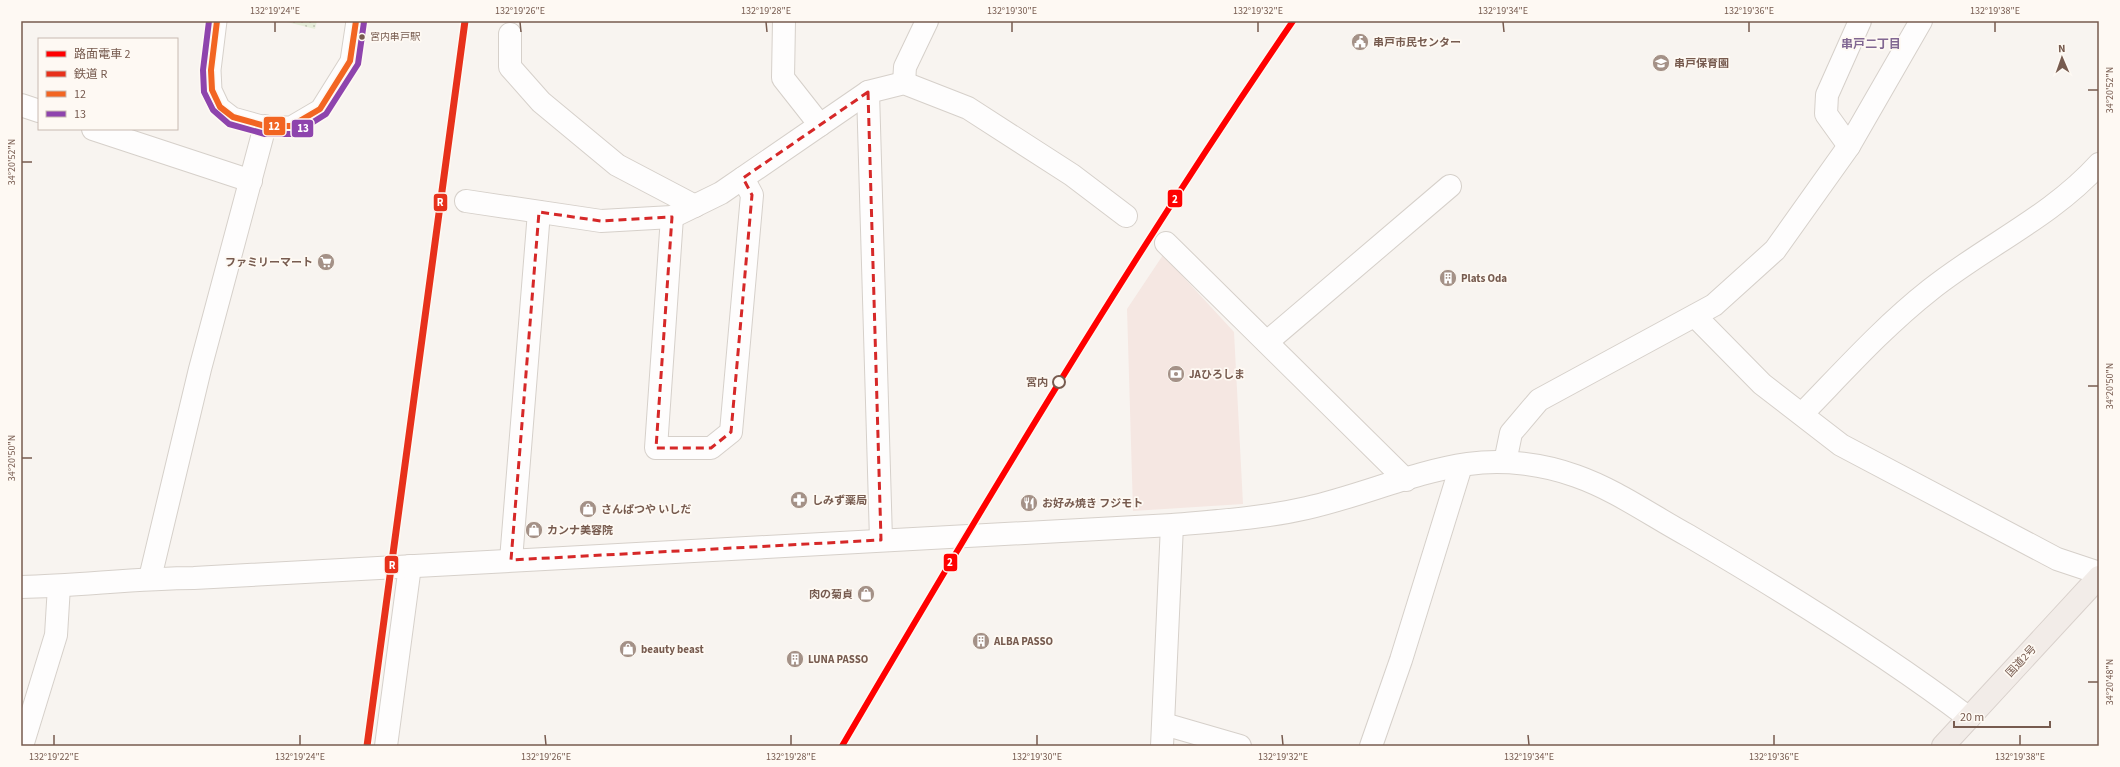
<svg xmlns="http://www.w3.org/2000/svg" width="2120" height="767" font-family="'Source Sans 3','Noto Sans JP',sans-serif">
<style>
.commercial{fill:#f5e7e2}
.grass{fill:url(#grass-dots)}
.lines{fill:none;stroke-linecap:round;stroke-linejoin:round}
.service-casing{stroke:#d6d0ca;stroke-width:21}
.minor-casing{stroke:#d6d0ca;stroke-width:24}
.tertiary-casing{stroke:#d6d0ca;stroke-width:24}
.trunk-casing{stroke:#d9d1cc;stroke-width:24}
.service{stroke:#fefdfd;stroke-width:19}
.minor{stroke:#fefdfd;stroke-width:22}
.tertiary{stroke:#fefdfd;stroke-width:22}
.trunk{stroke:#f2ece8;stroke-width:22}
.bus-1-casing{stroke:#fef9f3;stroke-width:9}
.bus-2-casing{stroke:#fef9f3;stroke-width:9}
.bus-1{stroke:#f26522;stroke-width:6}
.bus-2{stroke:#8e44ad;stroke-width:6}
.rail-1-casing{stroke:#fef9f3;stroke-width:10}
.rail-1{stroke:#e7311b;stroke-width:7}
.tram-1-casing{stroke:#fef9f3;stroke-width:9}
.tram-1{stroke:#f00;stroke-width:6}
.marked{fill:none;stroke:#d62828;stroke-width:3;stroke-dasharray:8 5;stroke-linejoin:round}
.ticks{fill:none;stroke:#775b4f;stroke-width:1.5}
.bus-dot{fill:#775b4f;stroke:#fef9f3;stroke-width:1.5}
.stop-dot{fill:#fef9f3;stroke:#775b4f;stroke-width:2}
.labels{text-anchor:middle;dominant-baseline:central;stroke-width:3.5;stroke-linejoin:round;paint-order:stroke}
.bus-label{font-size:10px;fill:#775b4f;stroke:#fef9f3;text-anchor:start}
.poi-label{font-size:11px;font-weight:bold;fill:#775b4f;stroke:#fef9f3;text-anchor:start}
.stop-label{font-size:11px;font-weight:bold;fill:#775b4f;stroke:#fef9f3;text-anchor:end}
.street-label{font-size:11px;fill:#775b4f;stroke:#fef9f3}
.neighbourhood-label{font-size:12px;font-weight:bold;fill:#816792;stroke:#fef9f3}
.line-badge{stroke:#fef9f3;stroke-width:1.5}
.badge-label{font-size:11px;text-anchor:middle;font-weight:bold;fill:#fff}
.neatline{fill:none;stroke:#775b4f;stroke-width:1.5}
.ticks-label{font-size:10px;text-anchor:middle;fill:#775b4f}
</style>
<defs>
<pattern id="grass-dots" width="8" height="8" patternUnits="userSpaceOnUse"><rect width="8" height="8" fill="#e7eedb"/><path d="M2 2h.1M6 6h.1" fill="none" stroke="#c0c4b4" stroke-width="1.8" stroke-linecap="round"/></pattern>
</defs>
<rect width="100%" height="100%" fill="#f8f4f0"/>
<!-- commercial -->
<path class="commercial" d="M 1163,255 L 1234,332 L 1243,504 L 1133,511 L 1127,309 Z"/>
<!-- grass -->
<path class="grass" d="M 283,21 L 317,21 L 315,29 Z"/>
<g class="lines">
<defs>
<path id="service" d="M 217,21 L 211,70 L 212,90 L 220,107 L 233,117 L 265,126 L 291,126 L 320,109 L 350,61 L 356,21"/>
<g id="minor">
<path d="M 784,21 L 783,78 L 820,125"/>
<path d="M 510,34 L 510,67 L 541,102 L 617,165 L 695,206"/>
<path d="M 904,83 L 905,67 L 927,21"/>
<path d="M 868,92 L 881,540"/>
<path d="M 21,105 L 39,111"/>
<path d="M 93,129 L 251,181"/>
<path d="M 1849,146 L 1826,114 L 1827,95 L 1860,21"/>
<path d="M 466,201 L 601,221 L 672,217 L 721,193 L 868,92 L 904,83 L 968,108 L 1072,175 L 1126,216"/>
<path d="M 672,217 L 656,448 L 711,448 L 731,432 L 752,195 L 743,178"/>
<path d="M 1166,243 L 1406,480"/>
<path d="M 1695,316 L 1762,384 L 1841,445 L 2057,559 L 2099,573"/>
<path d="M 1267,342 L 1450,186"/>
<path d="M 1802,414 C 1843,372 1883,327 1930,290 C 1985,246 2051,217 2099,164"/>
<path d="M 1505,462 L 1511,433 L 1539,400 L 1714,305 L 1775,250 L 1849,146 L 1921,21"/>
<path d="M 511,560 L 539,212"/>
<path d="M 150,578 L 200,369 L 265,126"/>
<path d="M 1164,724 L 1240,746"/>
<path d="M 22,746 L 56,635 L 59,586"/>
<path d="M 386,746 L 410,566"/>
<path d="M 1162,746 L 1172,525"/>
<path d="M 1371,746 L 1401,660 L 1461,466"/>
</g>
<path id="tertiary" d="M 21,587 C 79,586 136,578 194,578 L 1172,525 C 1218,521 1263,518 1307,508 C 1361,496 1413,472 1468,464 C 1504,459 1543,464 1576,476 C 1616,490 1652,516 1689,536 C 1783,591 1882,652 1969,718"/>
<path id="trunk" d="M 1943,746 L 2099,577"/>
</defs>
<!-- service casing -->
<use href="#service" class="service-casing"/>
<!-- minor casing -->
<use href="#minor" class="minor-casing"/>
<!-- tertiary casing -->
<use href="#tertiary" class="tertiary-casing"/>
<!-- trunk casing -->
<use href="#trunk" class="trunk-casing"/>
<!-- service -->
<use href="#service" class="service"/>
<!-- minor -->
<use href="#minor" class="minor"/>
<!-- tertiary -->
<use href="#tertiary" class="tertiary"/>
<!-- trunk -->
<use href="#trunk" class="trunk"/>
<defs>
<path id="bus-1" d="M 217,21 L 211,70 L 212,90 L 220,107 L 233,117 L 265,126 L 291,126 L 320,109 L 350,61 L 356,21"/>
<path id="bus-2" d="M 209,21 L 203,70 L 204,92 L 213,110 L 229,124 L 265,134 L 294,134 L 326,114 L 358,64 L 364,22"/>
</defs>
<!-- bus-1 casing -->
<use href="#bus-1" class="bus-1-casing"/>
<!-- bus-2 casing -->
<use href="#bus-2" class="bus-2-casing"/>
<!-- bus-1 -->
<use href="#bus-1" class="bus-1"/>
<!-- bus-2 -->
<use href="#bus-2" class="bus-2"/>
<defs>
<path id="rail-1" d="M 367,746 L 465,21"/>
</defs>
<!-- rail-1 casing -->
<use href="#rail-1" class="rail-1-casing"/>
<!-- rail-1 -->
<use href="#rail-1" class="rail-1"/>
<defs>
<path id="tram-1" d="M 842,746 C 986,500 1132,256 1293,21"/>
</defs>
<!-- tram-1 casing -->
<use href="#tram-1" class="tram-1-casing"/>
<!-- tram-1 -->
<use href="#tram-1" class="tram-1"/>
</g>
<!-- marked area -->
<path class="marked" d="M 868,92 L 881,540 L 511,560 L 539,212 L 601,221 L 672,217 L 656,448 L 711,448 L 731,432 L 752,195 L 743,178 Z"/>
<!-- ticks -->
<path class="ticks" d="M 275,22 L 275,32M 520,22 L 521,32M 766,22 L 767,32M 1012,22 L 1012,32M 1258,22 L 1258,32M 1503,22 L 1504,32M 1749,22 L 1749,32M 1995,22 L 1995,32M 2088,90 L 2098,90M 22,162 L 32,162M 2088,386 L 2098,386M 22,458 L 32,458M 2088,682 L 2098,682M 54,735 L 54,745M 300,735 L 300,745M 545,735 L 546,745M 791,735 L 791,745M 1037,735 L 1037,745M 1282,735 L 1283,745M 1528,735 L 1529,745M 1774,735 L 1774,745M 2020,735 L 2020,745"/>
<!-- icons -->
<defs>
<symbol id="civic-disc" viewBox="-11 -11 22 22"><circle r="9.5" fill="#a49187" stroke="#fef9f3"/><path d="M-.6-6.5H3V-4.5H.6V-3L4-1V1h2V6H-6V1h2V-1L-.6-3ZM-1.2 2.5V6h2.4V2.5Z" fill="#fff"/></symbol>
<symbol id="school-disc" viewBox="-11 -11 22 22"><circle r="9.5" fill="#a49187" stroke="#fef9f3"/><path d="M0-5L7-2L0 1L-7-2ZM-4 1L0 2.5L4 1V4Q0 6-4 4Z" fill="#fff"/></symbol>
<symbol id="supermarket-disc" viewBox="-11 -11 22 22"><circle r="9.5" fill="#a49187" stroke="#fef9f3"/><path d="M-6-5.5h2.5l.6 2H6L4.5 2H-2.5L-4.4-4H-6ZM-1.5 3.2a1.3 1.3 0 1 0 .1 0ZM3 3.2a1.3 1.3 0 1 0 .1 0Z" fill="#fff"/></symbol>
<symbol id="building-disc" viewBox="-11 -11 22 22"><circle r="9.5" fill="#a49187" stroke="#fef9f3"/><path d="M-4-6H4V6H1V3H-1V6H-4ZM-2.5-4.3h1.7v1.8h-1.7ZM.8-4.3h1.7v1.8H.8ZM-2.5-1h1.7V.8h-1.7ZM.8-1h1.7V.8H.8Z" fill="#fff"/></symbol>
<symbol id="bank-disc" viewBox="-11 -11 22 22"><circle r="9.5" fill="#a49187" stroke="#fef9f3"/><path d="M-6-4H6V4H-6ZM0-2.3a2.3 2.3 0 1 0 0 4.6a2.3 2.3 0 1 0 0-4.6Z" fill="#fff"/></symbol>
<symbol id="pharmacy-disc" viewBox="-11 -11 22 22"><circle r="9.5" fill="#a49187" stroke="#fef9f3"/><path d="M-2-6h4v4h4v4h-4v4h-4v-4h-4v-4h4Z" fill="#fff"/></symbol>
<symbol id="restaurant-disc" viewBox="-11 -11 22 22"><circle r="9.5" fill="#a49187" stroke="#fef9f3"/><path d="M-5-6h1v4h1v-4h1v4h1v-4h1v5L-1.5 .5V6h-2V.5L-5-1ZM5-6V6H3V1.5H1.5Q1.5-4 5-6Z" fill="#fff"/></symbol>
<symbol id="shop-disc" viewBox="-11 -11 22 22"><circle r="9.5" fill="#a49187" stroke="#fef9f3"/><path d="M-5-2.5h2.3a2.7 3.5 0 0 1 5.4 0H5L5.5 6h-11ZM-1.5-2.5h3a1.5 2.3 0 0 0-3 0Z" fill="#fff"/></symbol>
</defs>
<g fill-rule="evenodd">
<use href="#civic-disc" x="1350" y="32" width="20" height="20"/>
<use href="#school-disc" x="1651" y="53" width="20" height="20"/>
<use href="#supermarket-disc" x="316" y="252" width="20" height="20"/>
<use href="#building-disc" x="1438" y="268" width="20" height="20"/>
<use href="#bank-disc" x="1166" y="364" width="20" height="20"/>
<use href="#pharmacy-disc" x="789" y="490" width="20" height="20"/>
<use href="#restaurant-disc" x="1019" y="493" width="20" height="20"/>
<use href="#shop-disc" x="578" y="499" width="20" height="20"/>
<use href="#shop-disc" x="524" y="520" width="20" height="20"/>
<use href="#shop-disc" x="856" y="584" width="20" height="20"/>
<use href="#building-disc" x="971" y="631" width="20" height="20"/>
<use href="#shop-disc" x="618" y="639" width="20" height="20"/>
<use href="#building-disc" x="785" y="649" width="20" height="20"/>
</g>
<!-- markers -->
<circle class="bus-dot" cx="362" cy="37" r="3.5"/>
<circle class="stop-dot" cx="1059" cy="382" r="6"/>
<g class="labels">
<!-- bus labels -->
<g class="bus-label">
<text x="370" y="37">宮内串戸駅</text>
</g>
<!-- poi labels -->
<g class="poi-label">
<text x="1373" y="42">串戸市民センター</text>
<text x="1674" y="63">串戸保育園</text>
<text x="313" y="262" text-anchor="end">ファミリーマート</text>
<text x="1461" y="278">Plats Oda</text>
<text x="1189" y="374">JAひろしま</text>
<text x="812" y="500">しみず薬局</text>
<text x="1042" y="503">お好み焼き フジモト</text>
<text x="601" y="509">さんぱつや いしだ</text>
<text x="547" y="530">カンナ美容院</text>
<text x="853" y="594" text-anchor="end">肉の菊貞</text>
<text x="994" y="641">ALBA PASSO</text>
<text x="641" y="649">beauty beast</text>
<text x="808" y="659">LUNA PASSO</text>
</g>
<!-- stop labels -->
<g class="stop-label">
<text x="1048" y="382">宮内</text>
</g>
<!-- street labels -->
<g class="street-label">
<text transform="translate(2021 661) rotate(-47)">国道2号</text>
</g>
<!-- neighbourhood labels -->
<g class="neighbourhood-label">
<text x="1871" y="44">串戸二丁目</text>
</g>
</g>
<g class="line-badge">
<rect x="263" y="116" width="23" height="20" rx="4" fill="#f26522"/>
<rect x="291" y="119" width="23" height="19" rx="4" fill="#8e44ad"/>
<rect x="1167" y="189" width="16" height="19" rx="4" fill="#f00"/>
<rect x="433" y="193" width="15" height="19" rx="4" fill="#e7311b"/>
<rect x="943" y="553" width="15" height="19" rx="4" fill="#f00"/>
<rect x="384" y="555" width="15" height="19" rx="4" fill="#e7311b"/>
</g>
<g class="badge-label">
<text x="274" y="130">12</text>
<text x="303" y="132">13</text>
<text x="1175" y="203">2</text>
<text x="440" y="206">R</text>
<text x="950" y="566">2</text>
<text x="392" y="569">R</text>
</g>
<!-- border -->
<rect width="2120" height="767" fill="none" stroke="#fef9f3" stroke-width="44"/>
<!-- legend -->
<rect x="38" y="38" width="140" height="92" fill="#fef9f3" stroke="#c8bab1"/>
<rect x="46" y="51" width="20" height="6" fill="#ff0000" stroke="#c8bab1"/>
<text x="74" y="58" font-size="12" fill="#775b4f">路面電車 2</text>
<rect x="46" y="71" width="20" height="6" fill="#e7311b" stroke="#c8bab1"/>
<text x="74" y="78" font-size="12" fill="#775b4f">鉄道 R</text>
<rect x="46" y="91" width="20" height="6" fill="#f26522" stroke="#c8bab1"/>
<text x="74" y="98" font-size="12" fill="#775b4f">12</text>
<rect x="46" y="111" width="20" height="6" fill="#8e44ad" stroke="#c8bab1"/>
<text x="74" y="118" font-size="12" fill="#775b4f">13</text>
<!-- north arrow -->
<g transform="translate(2062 58) rotate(358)" stroke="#fef9f3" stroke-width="3" paint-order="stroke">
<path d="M0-3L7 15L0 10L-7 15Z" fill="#775b4f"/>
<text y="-6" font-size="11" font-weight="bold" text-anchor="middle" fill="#775b4f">N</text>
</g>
<!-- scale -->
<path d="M1954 721v6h96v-6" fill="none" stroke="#775b4f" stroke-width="2"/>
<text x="1960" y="721" font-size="12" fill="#775b4f" stroke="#fef9f3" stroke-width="3" paint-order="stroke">20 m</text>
<rect x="22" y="22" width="2076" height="723" class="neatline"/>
<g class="ticks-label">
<text x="275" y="14">132°19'24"E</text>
<text x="520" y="14">132°19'26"E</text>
<text x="766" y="14">132°19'28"E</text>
<text x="1012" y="14">132°19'30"E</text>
<text x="1258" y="14">132°19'32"E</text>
<text x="1503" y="14">132°19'34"E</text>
<text x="1749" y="14">132°19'36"E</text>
<text x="1995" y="14">132°19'38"E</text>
<text transform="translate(2109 90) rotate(-90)" y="4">34°20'52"N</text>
<text transform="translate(11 162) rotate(-90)" y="4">34°20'52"N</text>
<text transform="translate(2109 386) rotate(-90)" y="4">34°20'50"N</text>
<text transform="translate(11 458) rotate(-90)" y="4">34°20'50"N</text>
<text transform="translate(2109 682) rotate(-90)" y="4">34°20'48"N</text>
<text x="54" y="760">132°19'22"E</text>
<text x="300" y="760">132°19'24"E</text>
<text x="546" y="760">132°19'26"E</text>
<text x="791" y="760">132°19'28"E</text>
<text x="1037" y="760">132°19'30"E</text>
<text x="1283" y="760">132°19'32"E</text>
<text x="1529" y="760">132°19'34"E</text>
<text x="1774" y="760">132°19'36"E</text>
<text x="2020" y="760">132°19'38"E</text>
</g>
</svg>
